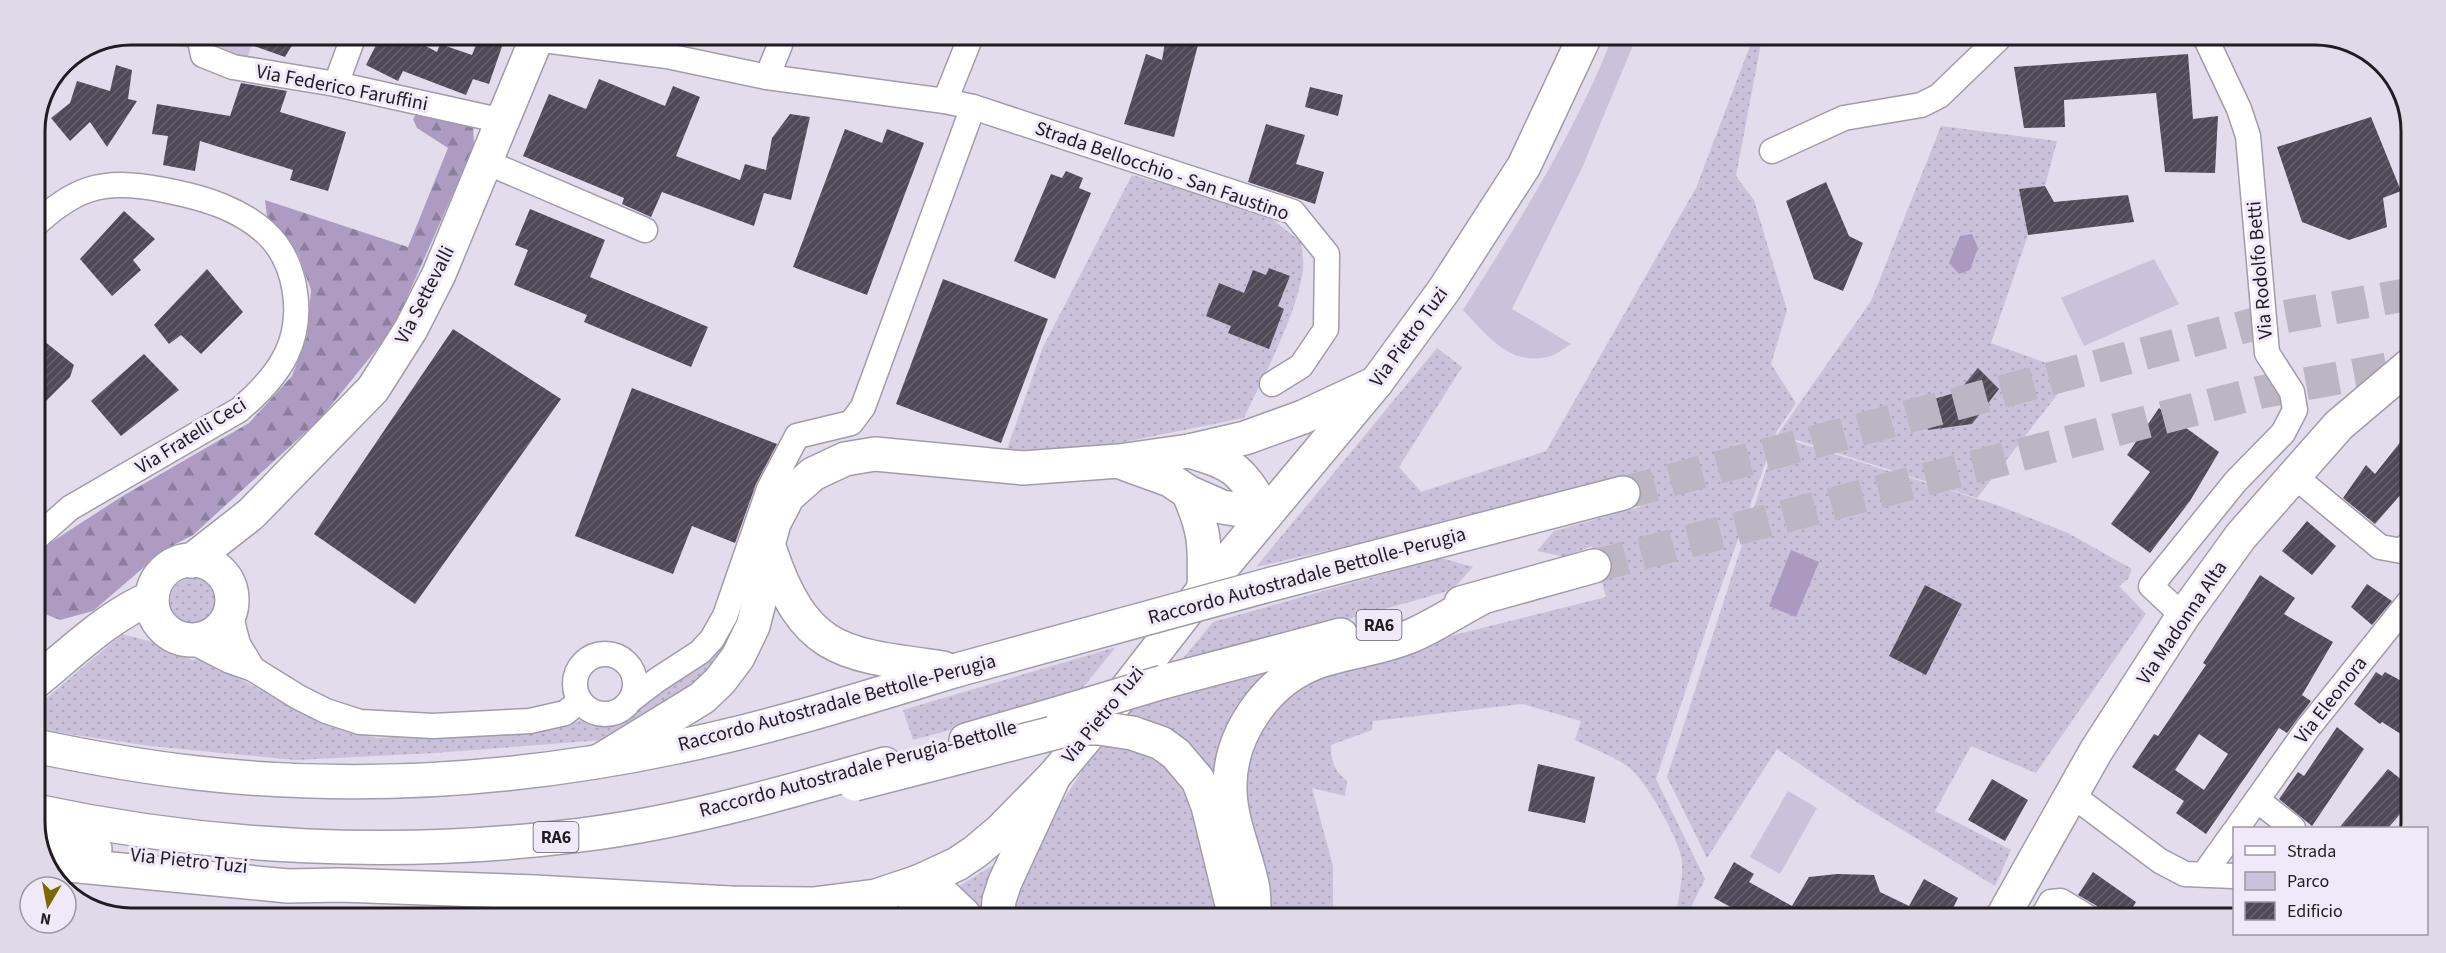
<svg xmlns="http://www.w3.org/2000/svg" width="2446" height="953" font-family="'Source Sans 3',sans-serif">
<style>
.grass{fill:url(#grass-dots)}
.forest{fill:url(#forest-firs)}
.park{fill:#ccc1da}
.water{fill:#ab99c0}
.building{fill:url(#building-hatch);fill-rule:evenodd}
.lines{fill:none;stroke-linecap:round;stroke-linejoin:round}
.highway-tunnel{stroke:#bcb6c4;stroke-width:33;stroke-dasharray:33 16;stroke-linecap:butt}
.street-casing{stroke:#a29baa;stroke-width:27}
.secondary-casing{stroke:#a29baa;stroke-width:36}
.highway-casing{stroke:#a29baa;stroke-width:36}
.street{stroke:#fff;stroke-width:24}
.secondary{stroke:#fff;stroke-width:33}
.highway{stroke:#fff;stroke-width:33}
.highway-bridge-casing{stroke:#a29baa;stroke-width:36;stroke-linecap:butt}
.highway-bridge{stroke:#fff;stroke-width:33}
.labels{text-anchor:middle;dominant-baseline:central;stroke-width:6;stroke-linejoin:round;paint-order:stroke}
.shield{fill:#f0e9f9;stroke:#5e5a62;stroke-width:1.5}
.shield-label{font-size:18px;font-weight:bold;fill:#1f1c22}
.street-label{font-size:20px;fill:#1f1c22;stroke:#f0e9f9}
.rim{fill:none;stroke:#1f1c22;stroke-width:3}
</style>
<defs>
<pattern id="grass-dots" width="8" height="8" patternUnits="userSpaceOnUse" patternTransform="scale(1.5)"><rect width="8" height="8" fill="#ccc1da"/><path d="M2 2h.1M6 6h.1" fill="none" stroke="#afa5bb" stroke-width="1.8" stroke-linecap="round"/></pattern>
<pattern id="forest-firs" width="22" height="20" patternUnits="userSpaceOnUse" patternTransform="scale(1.5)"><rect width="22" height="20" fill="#ad9bc2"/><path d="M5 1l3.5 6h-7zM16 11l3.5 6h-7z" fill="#8c7e9d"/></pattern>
<pattern id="building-hatch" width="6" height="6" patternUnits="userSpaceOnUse" patternTransform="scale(1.5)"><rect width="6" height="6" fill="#504a58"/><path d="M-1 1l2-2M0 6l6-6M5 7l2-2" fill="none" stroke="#66616c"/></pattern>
</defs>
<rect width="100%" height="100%" fill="#e3dcec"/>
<!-- grass -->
<g class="grass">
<path d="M 1753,38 L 1762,38 L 1736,176 L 1754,200 L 1787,310 L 1771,364 L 1796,403 L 1777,431 L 1713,609 L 1656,779 L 1705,879 L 1686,917 L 1676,917 C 1678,899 1683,880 1682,862 C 1680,840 1648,785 1632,770 C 1617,757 1593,749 1575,740 L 1581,721 L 1522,704 L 1373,721 L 1372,730 L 1331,745 C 1331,762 1334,770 1347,781 L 1345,796 L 1312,788 L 1333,866 L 1333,916 L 1266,916 L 1244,796 L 1249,743 L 1290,687 L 1334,670 L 1458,634 L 1606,597 L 1592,546 L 1565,557 L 1537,551 L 1554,531 L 1640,507 L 1634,478 L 1378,541 L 1325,551 L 1256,567 L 1437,348 L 1462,367 L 1399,467 L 1421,492 L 1546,451 L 1696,188 Z"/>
<path d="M 1941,126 L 2057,141 L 2045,186 L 2019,189 L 2028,235 L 1991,343 L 2074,373 L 1977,498 L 1778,434 L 1871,301 Z"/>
<path d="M 1132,175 L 1263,212 L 1301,242 C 1302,250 1304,261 1303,270 C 1296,317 1264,375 1244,418 L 1109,445 L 1006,452 L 1043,347 Z"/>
<path d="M 1777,436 L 1997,505 L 2068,533 L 2132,569 L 2128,579 L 2119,586 L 2146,614 L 2036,773 L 1971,746 L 1935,811 L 2011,850 L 1995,886 L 1858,803 L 1777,749 L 1707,858 L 1667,777 Z"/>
<path d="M 1441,558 L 1473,567 L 1452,590 L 1175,668 L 1213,622 Z"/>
<circle cx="193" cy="601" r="23"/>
<path d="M 744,623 L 722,666 L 673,707 L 603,740 L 435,753 L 296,760 L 150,746 L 35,729 L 35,708 L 122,634 L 160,644 L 192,660 L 200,658 L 329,726 L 377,738 L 558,727 L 586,719 L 616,726 L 673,680 L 709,661 L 730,624 Z"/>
<path d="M 1116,647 L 1076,696 L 913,740 L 903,710 Z"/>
<path d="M 1262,672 L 1267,676 L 1217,809 L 1127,716 L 1131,710 Z"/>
<path d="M 1122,743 L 1162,761 L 1191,792 L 1220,916 L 1007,915 L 1028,854 L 1099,745 Z"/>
<path d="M 995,864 L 998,866 L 988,915 L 975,915 L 956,888 Z"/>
<path d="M 438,899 L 514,904 L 512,914 L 476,914 Z"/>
</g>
<!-- forest -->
<path class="forest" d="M 417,113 L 473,124 L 474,146 L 393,329 L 320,419 L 193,535 L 164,550 L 93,611 L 60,620 L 35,610 L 35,558 L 47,545 L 121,497 L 249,423 L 292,376 L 307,336 L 311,290 L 298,254 L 267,217 L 265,200 L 408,247 L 448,148 L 417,128 L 413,119 Z"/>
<!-- park -->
<g class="park">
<path d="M 146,35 L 188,35 L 197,50 L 147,39 Z"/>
<path d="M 207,35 L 255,35 L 247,58 L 223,55 L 212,49 Z"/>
<path d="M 1612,38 L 1636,38 L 1582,168 L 1512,309 L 1571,344 C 1564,348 1555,356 1547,357 C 1509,366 1486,334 1463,310 C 1518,223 1574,135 1612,38 Z"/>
<path d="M 70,60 L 63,83 L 45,102 L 63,63 Z"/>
<path d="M 2154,259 L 2179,304 L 2084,346 L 2061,298 Z"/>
<path d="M 1788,791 L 1817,808 L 1780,874 L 1750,857 Z"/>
<path d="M 79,898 L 164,913 L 100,913 Z"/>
</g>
<!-- water -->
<g class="water">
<path d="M 1972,234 L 1978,248 L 1970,270 L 1959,274 L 1949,263 L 1960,236 Z"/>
<path d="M 1791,550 L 1819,562 L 1796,617 L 1769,606 Z"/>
</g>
<!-- building -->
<g class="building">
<path d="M 230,35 L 298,35 L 285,57 L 229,37 Z"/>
<path d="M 395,35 L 405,35 L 437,52 L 440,44 L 472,55 L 480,35 L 506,35 L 489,84 L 473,79 L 466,95 L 403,71 L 398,81 L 366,65 L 378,41 L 389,46 Z"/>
<path d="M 1166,37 L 1200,37 L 1174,137 L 1124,124 L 1146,54 L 1162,60 Z"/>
<path d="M 2188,54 L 2193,119 L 2218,116 L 2215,173 L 2165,172 L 2156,93 L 2064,100 L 2065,127 L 2024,128 L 2014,67 Z"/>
<path d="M 116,65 L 132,70 L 128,99 L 137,101 L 107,147 L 90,122 L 70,141 L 51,118 L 70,103 L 77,81 L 110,91 Z"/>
<path d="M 599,79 L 665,106 L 673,86 L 700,97 L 676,156 L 740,180 L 745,164 L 766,170 L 772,138 L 790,114 L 810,117 L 791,200 L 764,193 L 754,226 L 662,192 L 651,217 L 622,204 L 624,198 L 523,156 L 549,94 L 586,109 Z"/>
<path d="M 241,83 L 287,91 L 280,112 L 346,132 L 328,191 L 290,180 L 293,170 L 200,141 L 195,171 L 163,165 L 168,136 L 152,134 L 157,104 L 230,116 Z"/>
<path d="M 1310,87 L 1343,95 L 1338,116 L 1305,107 Z"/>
<path d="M 2371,117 L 2401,191 L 2383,198 L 2387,227 L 2349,240 L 2302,222 L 2277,147 Z"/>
<path d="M 1266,124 L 1305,135 L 1296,164 L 1324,172 L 1315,204 L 1248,182 Z"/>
<path d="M 845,129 L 882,143 L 887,129 L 924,143 L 867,295 L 793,267 Z"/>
<path d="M 1066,171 L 1083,178 L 1079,188 L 1091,193 L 1055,279 L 1014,261 L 1051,174 L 1062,178 Z"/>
<path d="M 1826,182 L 1849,236 L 1863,243 L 1843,291 L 1814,279 L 1786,201 Z"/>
<path d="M 2045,186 L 2054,202 L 2128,195 L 2134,222 L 2028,235 L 2019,189 Z"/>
<path d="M 530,209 L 605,240 L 590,277 L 708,327 L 691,367 L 584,322 L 587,315 L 514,285 L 528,250 L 515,245 Z"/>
<path d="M 124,211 L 155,239 L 133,260 L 141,270 L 112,296 L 80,259 Z"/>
<path d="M 1269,268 L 1290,276 L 1278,306 L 1284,309 L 1269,349 L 1228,333 L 1231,326 L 1206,316 L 1219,283 L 1244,293 L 1253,270 L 1266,275 Z"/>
<path d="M 207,269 L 243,312 L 201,354 L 181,335 L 169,344 L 154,325 Z"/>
<path d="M 943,279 L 1048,319 L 1001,443 L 896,404 Z"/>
<path d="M 453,329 L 561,399 L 415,604 L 314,534 Z"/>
<path d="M 44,341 L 74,365 L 70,377 L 35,412 L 35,351 Z"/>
<path d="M 144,354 L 179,390 L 121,436 L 91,401 Z"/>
<path d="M 1978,368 L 1999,389 L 1972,424 L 1928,430 L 1920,403 L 1958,392 Z"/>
<path d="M 632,388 L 777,444 L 756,484 L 735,543 L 692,526 L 673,574 L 575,536 Z"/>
<path d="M 2159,408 L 2219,452 L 2190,501 L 2150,553 L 2111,524 L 2150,472 L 2127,455 Z"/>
<path d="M 2409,431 L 2409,485 L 2375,524 L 2343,498 L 2366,465 L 2375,474 Z"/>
<path d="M 2307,521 L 2336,546 L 2312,575 L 2282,551 Z"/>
<path d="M 2260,575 L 2295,598 L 2284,614 L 2333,642 L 2302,695 L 2311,701 L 2287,733 L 2279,728 L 2206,834 L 2176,813 L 2184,801 L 2132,767 L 2154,734 L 2158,736 L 2206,665 L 2203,663 ZM 2199,734 L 2228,754 L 2204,790 L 2175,770 Z"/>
<path d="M 2367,584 L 2392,601 L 2372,625 L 2351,607 Z"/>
<path d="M 1925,585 L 1962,604 L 1926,675 L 1889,656 Z"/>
<path d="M 2376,672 L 2382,676 L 2385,672 L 2407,684 L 2407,738 L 2382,722 L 2380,724 L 2354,704 Z"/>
<path d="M 2337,727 L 2364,749 L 2312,826 L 2279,799 L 2298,772 L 2304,776 Z"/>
<path d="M 1538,764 L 1595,777 L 1585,823 L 1528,811 Z"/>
<path d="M 2388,769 L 2407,784 L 2407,806 L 2388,828 L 2339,828 Z"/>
<path d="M 1992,779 L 2028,800 L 2005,841 L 1968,820 Z"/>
<path d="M 1734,862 L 1754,874 L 1749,882 L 1792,906 L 1809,877 L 1837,874 L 1874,875 L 1880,892 L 1909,906 L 1924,879 L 1958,898 L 1948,918 L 1749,917 L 1714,898 Z"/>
<path d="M 2093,872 L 2136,902 L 2126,918 L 2103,918 L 2097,906 L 2078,895 Z"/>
</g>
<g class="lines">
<!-- highway-tunnel -->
<g class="highway-tunnel">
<path d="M 1623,493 L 2277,318 L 2410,294"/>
<path d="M 1594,566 L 2261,392 L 2410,365"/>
</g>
<defs>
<g id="street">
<path d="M 199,35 L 203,55 L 233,67 L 336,84 L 503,121"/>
<path d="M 536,39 L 667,56 L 767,77 L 945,101 L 973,107 L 1293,212 L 1327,254 L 1326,329 L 1301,366 L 1272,384"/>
<path d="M 767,77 L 780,45 L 777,36"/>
<path d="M 336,84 L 354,35"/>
<path d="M 945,101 L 971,36"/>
<path d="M 1772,151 L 1844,118 L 1921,105 L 1939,96 L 1998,39"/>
<path d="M 486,162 L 645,230"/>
<path d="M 35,225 C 50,211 67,197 88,190 C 115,181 146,186 174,192 C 207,199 239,209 265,232 C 297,261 305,316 286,355 C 275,377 258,394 239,410 L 70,508 L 35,539"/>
<path d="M 2293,475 L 2380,547 L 2402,551 L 2408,545"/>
<path d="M 230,613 L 238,644 L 253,669"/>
<path d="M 2183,616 L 2151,586 L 2236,481 L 2283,433 L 2295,410 L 2292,392 L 2267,353 L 2248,136 L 2239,109 L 2206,39"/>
<path d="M 189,640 L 230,661 L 253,669 L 298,697 L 326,711 L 360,722 L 433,726 L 530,721 L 565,713 L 580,701"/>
<circle cx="605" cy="684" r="30"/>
<path d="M 632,699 L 657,680 L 700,652 L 712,639 L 725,616 L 769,489 L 797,436 L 851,423 L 863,407 L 973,107"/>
<path d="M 2072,795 L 2160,861 L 2185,874 L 2234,876"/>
<path d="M 2257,800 L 2293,828"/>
<path d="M 2237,828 L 2308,728 L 2408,603"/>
<path d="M 2204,874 L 2234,832"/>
<path d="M 2042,918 L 2051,902 L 2061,901 L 2089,918"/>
</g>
<g id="secondary">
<circle cx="192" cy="600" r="40"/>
<path d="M 191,561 L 251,514 L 373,389 L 411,329 L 439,274 L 538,35"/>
<path d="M 35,682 C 70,654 110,614 152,598"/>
<path d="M 38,836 L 95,849"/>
<path d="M 48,863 L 288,886 L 340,885 L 535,892 L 729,903 L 813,904 L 876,896 L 918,882 L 957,864 L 975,852 L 1000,831 L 1054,776 L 1125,691 L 1204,589 L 1376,383 L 1444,290 L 1524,166 L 1584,38"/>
<path d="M 2002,918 L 2096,751 L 2183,616 L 2241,536 L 2339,425 L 2410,365"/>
</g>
<g id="highway">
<path d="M 1189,451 C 1236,464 1242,471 1266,514"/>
<path d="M 1123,463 L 1170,480 L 1188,492 L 1222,507 L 1266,514"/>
<path d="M 1188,492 C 1206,532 1205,547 1204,589"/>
<path d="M 770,550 C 805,655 844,654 943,668"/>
<path d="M 1272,584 L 1623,493"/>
<path d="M 1461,603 L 1594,566"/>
<path d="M 1163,682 L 1341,635"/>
<path d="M 1132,733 L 1161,743 L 1176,754 L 1198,780 L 1208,806 L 1233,909"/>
<path d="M 966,740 L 1063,712"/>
<path d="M 35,746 C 88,757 143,767 197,773 C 356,791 520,780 676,747 C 771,728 864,698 957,670"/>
<path d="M 601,760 L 702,698 L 720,681 L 738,657 L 753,626 L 762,591 L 768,545 L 774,523 L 788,496 L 813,474 L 845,459 L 875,454 L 1023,468 L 1119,461 L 1189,451 L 1245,438 L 1303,417 L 1376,383"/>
<path d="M 35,811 C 213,849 400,858 581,835 C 685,822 785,793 885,764"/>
<path d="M 729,903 L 779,915"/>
<path d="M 915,915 L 918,882 L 940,892 L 964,915"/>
<path d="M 998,915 L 999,900 L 1005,882 L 1054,776"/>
<path d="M 1254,916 C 1254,907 1254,898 1253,889 C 1247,856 1231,825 1230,791 C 1228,735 1267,679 1320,661 C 1350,651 1384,648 1413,635 C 1436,625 1458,610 1481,598"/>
</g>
</defs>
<!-- street casing -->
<use href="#street" class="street-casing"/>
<!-- secondary casing -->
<use href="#secondary" class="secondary-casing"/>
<!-- highway casing -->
<use href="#highway" class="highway-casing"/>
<!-- street -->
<use href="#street" class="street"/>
<!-- secondary -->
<use href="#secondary" class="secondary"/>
<!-- highway -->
<use href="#highway" class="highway"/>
<defs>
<g id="highway-bridge">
<path d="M 957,670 L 1272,584"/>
<path d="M 1063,712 L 1163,682"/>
<path d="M 855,784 L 1073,728 L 1099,728 L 1132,733"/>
</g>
</defs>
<!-- highway-bridge casing -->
<use href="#highway-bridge" class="highway-bridge-casing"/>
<!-- highway-bridge -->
<use href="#highway-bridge" class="highway-bridge"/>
</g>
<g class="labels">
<!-- shield labels -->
<g class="shield">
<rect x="1356.5" y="610" width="45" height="30" rx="4.5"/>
<rect x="533.5" y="822" width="45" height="30" rx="4.5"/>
</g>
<g class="shield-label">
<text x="1379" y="625">RA6</text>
<text x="556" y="837">RA6</text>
</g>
<!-- street labels -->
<g class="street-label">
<text transform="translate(342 88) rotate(11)">Via Federico Faruffini</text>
<text transform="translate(1162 171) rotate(19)">Strada Bellocchio - San Faustino</text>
<text transform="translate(2260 270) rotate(-95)">Via Rodolfo Betti</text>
<text transform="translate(425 295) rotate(-63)">Via Settevalli</text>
<text transform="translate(1409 337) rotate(-54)">Via Pietro Tuzi</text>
<text transform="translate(191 436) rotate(-32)">Via Fratelli Ceci</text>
<text transform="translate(1307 576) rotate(-15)">Raccordo Autostradale Bettolle-Perugia</text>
<text transform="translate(2182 623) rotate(-56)">Via Madonna Alta</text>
<text transform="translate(2331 700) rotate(-52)">Via Eleonora</text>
<text transform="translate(837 703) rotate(-15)">Raccordo Autostradale Bettolle-Perugia</text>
<text transform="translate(1103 715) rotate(-51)">Via Pietro Tuzi</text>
<text transform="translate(858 769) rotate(-15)">Raccordo Autostradale Perugia-Bettolle</text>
<text transform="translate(189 861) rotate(6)">Via Pietro Tuzi</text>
</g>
</g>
<!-- crop -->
<path d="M0 0H2446V953H0ZM131 45H2315A86 86 0 0 1 2401 131V822A86 86 0 0 1 2315 908H131A86 86 0 0 1 45 822V131A86 86 0 0 1 131 45Z" fill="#dfd9e8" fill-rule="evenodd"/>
<path class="rim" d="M131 45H2315A86 86 0 0 1 2401 131V822A86 86 0 0 1 2315 908H131A86 86 0 0 1 45 822V131A86 86 0 0 1 131 45Z"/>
<!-- legend -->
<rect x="2233" y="827" width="195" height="108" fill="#f0e9f9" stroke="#9c97a3" stroke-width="1.5"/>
<rect x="2245" y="846" width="30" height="9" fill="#ffffff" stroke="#9c97a3" stroke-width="1.5"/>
<text x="2287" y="857" font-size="18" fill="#1f1c22">Strada</text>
<rect x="2245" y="872" width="30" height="18" fill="#ccc1da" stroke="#9c97a3" stroke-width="1.5"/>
<text x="2287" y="887" font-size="18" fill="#1f1c22">Parco</text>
<rect x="2245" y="902" width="30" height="18" fill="url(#building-hatch)" stroke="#9c97a3" stroke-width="1.5"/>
<text x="2287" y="917" font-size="18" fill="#1f1c22">Edificio</text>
<!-- north arrow -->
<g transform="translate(48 905) rotate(190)"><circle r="28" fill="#f0e9f9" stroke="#9c97a3" stroke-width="1.5"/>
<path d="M0-4.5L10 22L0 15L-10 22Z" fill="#7b6a00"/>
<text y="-9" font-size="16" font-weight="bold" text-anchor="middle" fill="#1f1c22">N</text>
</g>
</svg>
